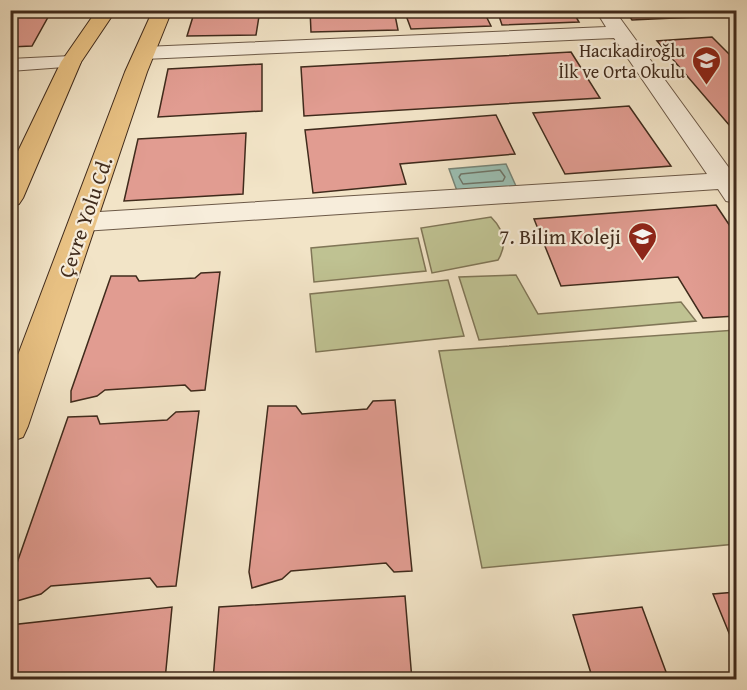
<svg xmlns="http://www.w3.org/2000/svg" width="747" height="690" font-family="'Gentium Book Plus',serif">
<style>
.green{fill:#bfc292;stroke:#807657;stroke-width:1.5}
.water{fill:#9bbfb3;stroke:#778477;stroke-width:1.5}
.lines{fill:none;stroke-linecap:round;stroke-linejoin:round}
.shore{stroke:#6e7568;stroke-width:1.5}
.building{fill:#e19c91;stroke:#402b1c;stroke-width:1.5}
.minor-casing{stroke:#6c5947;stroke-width:2}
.trunk-casing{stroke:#402b1c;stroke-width:2}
.minor{fill:#f7eddb;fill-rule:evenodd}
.trunk{fill:#e9c284;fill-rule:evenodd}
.labels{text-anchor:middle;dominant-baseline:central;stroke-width:4.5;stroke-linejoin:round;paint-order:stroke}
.far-poi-label{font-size:18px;fill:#402b1c;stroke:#f7eddb;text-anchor:end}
.street-label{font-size:21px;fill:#402b1c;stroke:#f7eddb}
.poi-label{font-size:21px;fill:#402b1c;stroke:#f7eddb;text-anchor:end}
</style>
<rect width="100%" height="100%" fill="#f2e4c7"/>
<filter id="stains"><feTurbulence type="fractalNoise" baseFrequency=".00333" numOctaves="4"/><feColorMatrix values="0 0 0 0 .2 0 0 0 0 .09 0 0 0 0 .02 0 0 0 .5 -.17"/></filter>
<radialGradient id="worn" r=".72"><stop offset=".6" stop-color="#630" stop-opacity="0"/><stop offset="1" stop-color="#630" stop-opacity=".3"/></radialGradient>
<!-- green -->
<g class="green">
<path d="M 491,217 C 504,230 508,244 498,260 L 432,273 L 421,228 Z"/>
<path d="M 418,238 L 426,271 L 314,282 L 311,248 Z"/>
<path d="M 516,275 L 538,314 L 681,302 L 696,321 L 479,340 L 459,277 Z"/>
<path d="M 448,280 L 464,336 L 316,352 L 310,294 Z"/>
<path d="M 736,330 L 736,544 L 482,568 L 439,351 Z"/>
</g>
<!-- water -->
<path class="water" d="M 506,164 L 516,186 L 457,191 L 449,169 Z"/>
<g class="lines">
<!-- shore -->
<path class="shore" d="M 500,170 L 505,177 L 503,181 L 463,184 L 459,177 L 461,174 Z"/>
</g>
<!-- building -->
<g class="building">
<path d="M 10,10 L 52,10 L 32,46 L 10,47 Z"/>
<path d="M 195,10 L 260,10 L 256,35 L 187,36 Z"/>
<path d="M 310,10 L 394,10 L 398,30 L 311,32 Z"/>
<path d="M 404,10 L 483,10 L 491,26 L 411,29 Z"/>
<path d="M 497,10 L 572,10 L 579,22 L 502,25 Z"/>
<path d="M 625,10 L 690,10 L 695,17 L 632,20 Z"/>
<path d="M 712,37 L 736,61 L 736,133 L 657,41 Z"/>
<path d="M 571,52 L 600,98 L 304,116 L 301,67 Z"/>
<path d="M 262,64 L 262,111 L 158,117 L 168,69 Z"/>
<path d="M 629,106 L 671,166 L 565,174 L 533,113 Z"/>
<path d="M 496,115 L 515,154 L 400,164 L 406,184 L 313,193 L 305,130 Z"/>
<path d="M 246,133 L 243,194 L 124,201 L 138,139 Z"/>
<path d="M 716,205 L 736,235 L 736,316 L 703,318 L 678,277 L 561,286 L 534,219 Z"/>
<path d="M 220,272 L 205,390 L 191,391 L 185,385 L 105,390 L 97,396 L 71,402 L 71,391 L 111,276 L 136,276 L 139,281 L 195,278 L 201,273 Z"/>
<path d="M 395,400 L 412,571 L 394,572 L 386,563 L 291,571 L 282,579 L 252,588 L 249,572 L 268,406 L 296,406 L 302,414 L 367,409 L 373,401 Z"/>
<path d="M 199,411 L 176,586 L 157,587 L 150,578 L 51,586 L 41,594 L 10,603 L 10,583 L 68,417 L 97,416 L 100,424 L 167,420 L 176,412 Z"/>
<path d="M 736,592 L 736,650 L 713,594 Z"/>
<path d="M 405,596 L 412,680 L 213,680 L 219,607 Z"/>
<path d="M 172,607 L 165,680 L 10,680 L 10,625 Z"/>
<path d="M 642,607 L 669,680 L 593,680 L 573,615 Z"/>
</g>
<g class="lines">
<defs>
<g id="minor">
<path d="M 600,10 L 614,10 L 732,172 L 736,172 L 736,203 L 726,201 L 718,189 L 83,231 L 73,229 L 69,222 L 73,215 L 83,213 L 707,174 L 614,38 L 144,59 L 137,57 L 134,53 L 137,49 L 144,47 L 606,27 L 598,14 Z"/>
<path d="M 71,56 L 78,58 L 81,62 L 78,66 L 10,71 L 10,59 Z"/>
</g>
<g id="trunk">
<path d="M 97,10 L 116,10 L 81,62 L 23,198 L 19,204 L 10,207 L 10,168 L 61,62 Z"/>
<path d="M 153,10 L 172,10 L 147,72 L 28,426 L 23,437 L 10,442 L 10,376 L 125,72 Z"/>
</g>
</defs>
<!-- minor casing -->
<use href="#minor" class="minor-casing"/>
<!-- trunk casing -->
<use href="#trunk" class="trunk-casing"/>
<!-- minor -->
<use href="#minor" class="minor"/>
<!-- trunk -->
<use href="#trunk" class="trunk"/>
</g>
<!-- icons -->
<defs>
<symbol id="school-pin" viewBox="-11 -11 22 30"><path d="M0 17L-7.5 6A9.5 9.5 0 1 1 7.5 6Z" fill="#8f2418" stroke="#f7eddb"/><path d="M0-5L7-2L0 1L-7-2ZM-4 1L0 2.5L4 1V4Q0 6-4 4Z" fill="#fff"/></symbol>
</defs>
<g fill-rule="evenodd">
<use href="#school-pin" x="690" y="44" width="33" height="45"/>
<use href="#school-pin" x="626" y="220" width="33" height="45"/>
</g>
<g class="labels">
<!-- far-poi labels -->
<g class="far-poi-label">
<text x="685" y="50">Hacıkadiroğlu<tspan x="685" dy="21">İlk ve Orta Okulu</tspan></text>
</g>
<!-- street labels -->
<g class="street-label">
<text transform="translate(85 217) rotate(-71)">Çevre Yolu Cd.</text>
</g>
<!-- poi labels -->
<g class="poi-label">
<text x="621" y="236">7. Bilim Koleji</text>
</g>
</g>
<!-- margin -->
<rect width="747" height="690" fill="none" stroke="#f2e4c7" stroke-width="36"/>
<rect x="12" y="12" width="723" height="666" fill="none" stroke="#402b1c" stroke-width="3"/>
<rect x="18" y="18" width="711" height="654" fill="none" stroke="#402b1c" stroke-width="1.5"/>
<rect width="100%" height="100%" filter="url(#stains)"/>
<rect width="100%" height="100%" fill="url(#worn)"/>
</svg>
